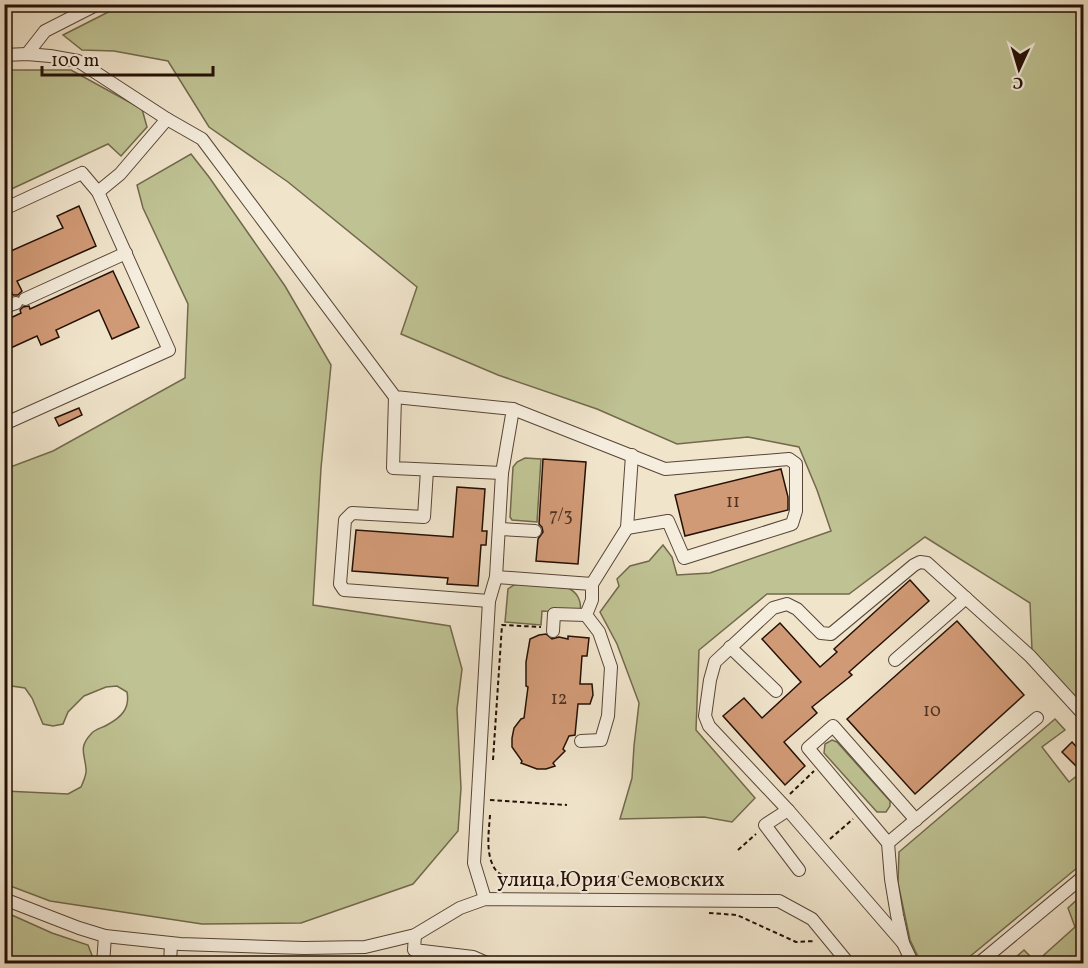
<svg xmlns="http://www.w3.org/2000/svg" width="1088" height="968" font-family="Vollkorn,serif">
<style>
.green{fill:#bfc293;stroke:#72694c;stroke-width:1.5}
.building{fill:#d19a76;stroke:#251006;stroke-width:1.5}
.lines{fill:none;stroke-linecap:round;stroke-linejoin:round}
.minor-casing{stroke:#584537;stroke-width:14}
.path{stroke:#251006;stroke-width:2;stroke-dasharray:4.5 3;stroke-linecap:butt}
.minor{stroke:#f5eddd;stroke-width:12}
.labels{text-anchor:middle;dominant-baseline:central;stroke-width:4.5;stroke-linejoin:round;paint-order:stroke}
.number-label{font-size:18px;fill:#503222}
.street-label{font-size:21px;fill:#251006;stroke:#f5eddd}
</style>
<rect width="100%" height="100%" fill="#f0e4cb"/>
<filter id="stains"><feTurbulence type="fractalNoise" baseFrequency=".00333" numOctaves="4"/><feColorMatrix values="0 0 0 0 .2 0 0 0 0 .09 0 0 0 0 .02 0 0 0 .5 -.17"/></filter>
<radialGradient id="worn" r=".72"><stop offset=".6" stop-color="#630" stop-opacity="0"/><stop offset="1" stop-color="#630" stop-opacity=".3"/></radialGradient>
<!-- green -->
<g class="green">
<path d="M 124,4 L 1083,5 L 1083,724 L 1032,650 L 1030,603 L 925,537 L 849,594 L 767,594 L 699,650 L 696,730 L 755,798 L 732,822 L 704,817 L 620,819 L 632,778 L 634,746 L 639,703 L 617,644 L 600,612 L 619,586 L 617,579 L 630,566 L 649,561 L 663,545 L 672,557 L 677,575 L 710,573 L 831,531 L 817,490 L 799,447 L 748,437 L 677,444 L 597,409 L 498,375 L 401,334 L 417,287 L 288,182 L 209,127 L 168,61 L 114,51 L 82,50 L 63,35 Z"/>
<path d="M 4,70 L 71,70 L 142,109 L 147,127 L 121,156 L 108,144 L 5,192 Z"/>
<path d="M 191,154 L 209,177 L 285,286 L 331,365 L 321,468 L 313,605 L 450,626 L 462,669 L 457,709 L 461,788 L 458,831 L 413,884 L 301,923 L 202,924 L 50,901 L 5,884 L 5,791 L 68,794 L 81,787 C 83,782 87,775 86,769 C 85,754 78,748 91,734 C 95,729 102,728 107,725 C 122,717 130,708 127,692 L 117,686 L 106,687 L 84,696 L 68,712 L 63,724 L 53,726 L 43,724 L 32,698 L 25,688 L 5,685 L 5,469 L 53,451 L 185,378 L 188,304 L 143,208 L 137,185 Z"/>
<path d="M 525,458 L 541,459 L 537,522 L 512,520 L 510,517 L 513,467 L 517,462 Z"/>
<path d="M 520,584 L 568,588 C 577,592 582,601 580,611 L 577,613 L 542,611 L 541,625 L 505,622 L 508,589 L 514,585 Z"/>
<path d="M 1055,719 L 1065,730 L 1042,747 L 1069,782 L 1083,771 L 1083,863 L 962,963 L 921,963 L 910,940 L 898,883 L 899,852 Z"/>
<path d="M 832,740 L 837,742 L 890,801 L 890,806 L 886,812 L 877,812 L 824,753 L 825,744 Z"/>
<path d="M 1083,894 L 1083,963 L 1009,963 L 1024,950 L 1036,962 L 1075,927 L 1068,908 Z"/>
<path d="M 5,912 L 52,933 L 88,945 L 95,963 L 5,963 Z"/>
</g>
<!-- building -->
<g class="building">
<path d="M 79,206 L 96,246 L 17,281 L 22,291 L 18,295 L 13,295 L 8,285 L 4,287 L 4,254 L 63,228 L 57,216 Z"/>
<path d="M 113,271 L 139,327 L 112,339 L 99,310 L 56,330 L 59,337 L 41,345 L 37,336 L 4,351 L 4,321 L 21,313 L 20,310 L 23,307 L 29,306 L 30,309 Z"/>
<path d="M 79,408 L 82,415 L 59,426 L 55,418 Z"/>
<path d="M 543,459 L 586,462 L 578,564 L 536,561 L 538,539 L 543,532 L 542,527 L 539,524 Z"/>
<path d="M 781,469 L 788,497 L 788,510 L 685,536 L 675,495 Z"/>
<path d="M 457,487 L 485,489 L 482,531 L 487,531 L 486,545 L 481,545 L 478,586 L 447,584 L 448,578 L 352,571 L 356,530 L 453,537 Z"/>
<path d="M 910,580 L 929,601 L 849,672 L 852,675 L 812,707 L 817,713 L 784,742 L 805,766 L 785,785 L 723,716 L 744,698 L 762,718 L 801,682 L 762,639 L 780,623 L 820,667 L 837,652 L 834,649 Z"/>
<path d="M 957,621 L 1024,695 L 915,794 L 847,719 Z"/>
<path d="M 546,634 L 552,639 L 559,637 L 568,639 L 568,636 L 589,638 L 587,656 L 582,656 L 580,684 L 592,684 L 593,695 L 590,704 L 578,704 L 575,735 L 569,736 L 563,749 L 565,751 L 553,763 L 555,766 L 546,769 L 537,769 L 521,763 L 522,761 L 512,747 L 512,738 L 514,728 L 521,719 L 524,718 L 528,687 L 526,686 L 526,662 L 530,639 L 539,635 Z"/>
<path d="M 1072,742 L 1083,754 L 1083,761 L 1077,767 L 1062,752 Z"/>
</g>
<g class="lines">
<defs>
<g id="minor">
<path d="M 27,54 L 45,31 L 98,4"/>
<path d="M 4,55 L 27,54 L 50,56 L 78,61 L 167,119 L 202,139 L 395,397 L 513,409 L 502,473 L 496,577 L 489,601 L 474,863 L 485,899"/>
<path d="M 98,192 L 120,174 L 167,119"/>
<path d="M 4,209 L 82,173 L 98,192 L 169,350 L 4,424"/>
<path d="M 25,299 L 126,253"/>
<path d="M 4,307 L 16,303"/>
<path d="M 395,397 L 393,468 L 502,473"/>
<path d="M 513,409 L 665,469 L 789,459 L 796,464 L 796,511 L 792,524 L 684,558 L 668,521 L 627,528"/>
<path d="M 427,470 L 424,517 L 352,513 L 345,520 L 340,584 L 344,590 L 489,601"/>
<path d="M 499,529 L 535,531"/>
<path d="M 496,577 L 592,584 L 592,600 L 586,615 L 599,632 L 611,667 L 608,716 L 601,740 L 581,741"/>
<path d="M 592,584 L 627,528 L 632,455"/>
<path d="M 553,631 L 554,614 L 586,615"/>
<path d="M 730,647 L 776,691"/>
<path d="M 895,660 L 966,598"/>
<path d="M 788,810 L 765,825 L 799,870"/>
<path d="M 888,843 L 1037,718"/>
<path d="M 4,899 L 79,928 L 105,936 L 180,944 L 304,948 L 365,947 L 415,935 L 460,908 L 485,899 L 779,901 L 812,919 L 849,964"/>
<path d="M 415,935 L 414,950 L 473,957 L 489,964"/>
<path d="M 903,943 L 788,810 L 709,726 L 705,716 L 710,680 L 715,662 L 773,608 L 787,604 L 797,609 L 821,633 L 831,634 L 914,565 L 920,562 L 927,563 L 1030,656 L 1084,715"/>
<path d="M 103,964 L 105,936"/>
<path d="M 170,964 L 171,944"/>
<path d="M 913,964 L 903,943 L 897,915 L 891,879 L 888,843 L 808,748 L 833,726 L 916,820"/>
<path d="M 978,964 L 1084,876"/>
</g>
</defs>
<!-- minor casing -->
<use href="#minor" class="minor-casing"/>
<!-- path -->
<g class="path">
<path d="M 493,760 L 502,625 L 541,627"/>
<path d="M 790,794 L 814,771"/>
<path d="M 490,800 L 567,805"/>
<path d="M 490,815 C 489,831 485,854 495,869 C 505,884 557,887 574,885 C 581,884 588,878 596,877 C 619,873 650,882 673,888"/>
<path d="M 830,839 L 853,819"/>
<path d="M 738,850 L 756,834"/>
<path d="M 709,913 L 737,915 L 796,942 L 815,941"/>
<path d="M 238,958 L 254,962 L 300,964"/>
<path d="M 187,964 L 188,960 L 191,957"/>
</g>
<!-- minor -->
<use href="#minor" class="minor"/>
</g>
<g class="labels">
<!-- number labels -->
<g class="number-label">
<text x="733" y="502">11</text>
<text x="561" y="516">7/3</text>
<text x="559" y="699">12</text>
<text x="932" y="711">10</text>
</g>
<!-- street labels -->
<g class="street-label">
<text x="611" y="880">улица Юрия Семовских</text>
</g>
</g>
<!-- margin -->
<rect width="1088" height="968" fill="none" stroke="#f0e4cb" stroke-width="24"/>
<rect x="6" y="6" width="1076" height="956" fill="none" stroke="#251006" stroke-width="3"/>
<rect x="12" y="12" width="1064" height="944" fill="none" stroke="#251006" stroke-width="1.5"/>
<!-- north arrow -->
<g transform="translate(1019 69) rotate(184)" stroke="#f5eddd" stroke-width="4.5" paint-order="stroke">
<path d="M0-4.5L10 22L0 15L-10 22Z" fill="#251006"/>
<text y="-9" font-size="16" font-weight="bold" text-anchor="middle" fill="#251006">С</text>
</g>
<!-- scale -->
<path d="M42 66v9h171v-9" fill="none" stroke="#251006" stroke-width="3"/>
<text x="51" y="66" font-size="18" fill="#251006" stroke="#f5eddd" stroke-width="4.5" paint-order="stroke">100 m</text>
<rect width="100%" height="100%" filter="url(#stains)"/>
<rect width="100%" height="100%" fill="url(#worn)"/>
</svg>
